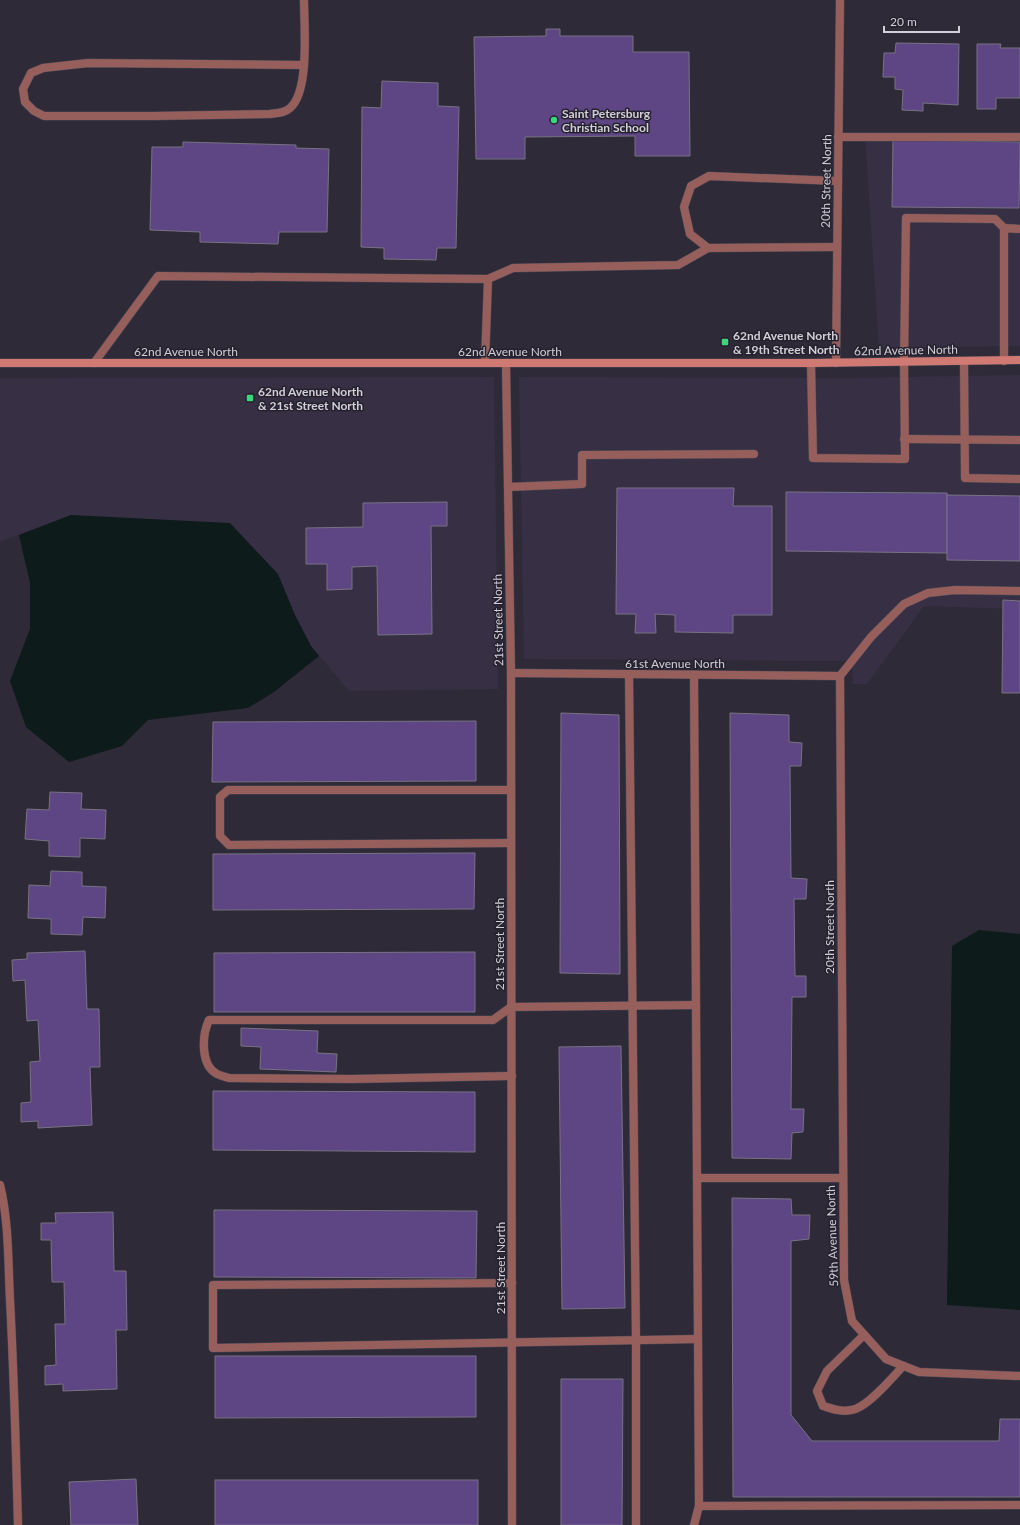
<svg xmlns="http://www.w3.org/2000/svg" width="1020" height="1525" font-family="Lato,sans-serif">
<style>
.built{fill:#373044}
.water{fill:#0d1b1b}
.building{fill:#5e4583;stroke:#787383}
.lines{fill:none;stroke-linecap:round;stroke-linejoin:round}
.lane-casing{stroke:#4c4855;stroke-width:9}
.street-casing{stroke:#4c4855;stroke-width:9}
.secondary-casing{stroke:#4c4855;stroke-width:9}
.lane{stroke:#975f5b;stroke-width:8}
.street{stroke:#975f5b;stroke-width:8}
.secondary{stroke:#d17a74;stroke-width:8}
.poi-dot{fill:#3bd77e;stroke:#25212e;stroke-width:1.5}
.labels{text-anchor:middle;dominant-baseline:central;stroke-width:3;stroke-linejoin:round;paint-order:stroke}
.poi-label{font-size:12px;font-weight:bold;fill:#d2cfd8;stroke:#25212e;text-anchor:start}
.street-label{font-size:12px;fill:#d2cfd8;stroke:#25212e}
</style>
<rect width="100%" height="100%" fill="#2f2a38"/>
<!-- built -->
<g class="built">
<path d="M 1020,133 L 1020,346 L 879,348 L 865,135 Z"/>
<path d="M 1020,375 L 1020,609 L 924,606 L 867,684 L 853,684 L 852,661 L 524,659 L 519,377 L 848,378 Z"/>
<path d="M 494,377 L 498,689 L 349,691 L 311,646 L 295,615 L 71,515 L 0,542 L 0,378 Z"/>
</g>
<!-- water -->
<g class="water">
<path d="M 71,515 L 230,523 L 278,574 L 295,615 L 311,646 L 319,656 L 274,692 L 248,708 L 148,720 L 122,746 L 69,762 L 26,727 L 10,681 L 30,629 L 30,583 L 19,535 Z"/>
<path d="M 979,930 L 1020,934 L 1020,1310 L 947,1305 L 952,946 Z"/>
</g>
<!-- building -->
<g class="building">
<path d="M 546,29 L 560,29 L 560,36 L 633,36 L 633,52 L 689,52 L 690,156 L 635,156 L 635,136 L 525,137 L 525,159 L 476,159 L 474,37 L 546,36 Z"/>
<path d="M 896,43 L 959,44 L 958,105 L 923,103 L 923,111 L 902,110 L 903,90 L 895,89 L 895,77 L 883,77 L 884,53 L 895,53 Z"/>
<path d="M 977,44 L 1001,44 L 1000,48 L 1020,48 L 1020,98 L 996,98 L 996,109 L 977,109 Z"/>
<path d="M 382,81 L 438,83 L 438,106 L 459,107 L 456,248 L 437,248 L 436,260 L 384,259 L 384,248 L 361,247 L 362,107 L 381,108 Z"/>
<path d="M 893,140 L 1020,142 L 1019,208 L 892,207 Z"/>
<path d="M 183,142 L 296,145 L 296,148 L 329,149 L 327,232 L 279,232 L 278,244 L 200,242 L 200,232 L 150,230 L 152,147 L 183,147 Z"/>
<path d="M 617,488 L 734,488 L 733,506 L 772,506 L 772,615 L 733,615 L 733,633 L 675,632 L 675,615 L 655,614 L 656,633 L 635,633 L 636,614 L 616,614 Z"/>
<path d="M 786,492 L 947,493 L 947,553 L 786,551 Z"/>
<path d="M 947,495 L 1020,496 L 1020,561 L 947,560 Z"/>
<path d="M 447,502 L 447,526 L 431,526 L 432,634 L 378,635 L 377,566 L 352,567 L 352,589 L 327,590 L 327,564 L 306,564 L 306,528 L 363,527 L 363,503 Z"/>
<path d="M 1003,600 L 1020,601 L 1020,693 L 1002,693 Z"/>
<path d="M 561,713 L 619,715 L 620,974 L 560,973 Z"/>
<path d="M 730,713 L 789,715 L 789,742 L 802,743 L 801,766 L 790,766 L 791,878 L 807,879 L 806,899 L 794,899 L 795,976 L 806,976 L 806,997 L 792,997 L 791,1109 L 804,1109 L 803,1132 L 792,1133 L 791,1159 L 732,1158 Z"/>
<path d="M 476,721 L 476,781 L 212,782 L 213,722 Z"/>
<path d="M 50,792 L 82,793 L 81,809 L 106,810 L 105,839 L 80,838 L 80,857 L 49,856 L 49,841 L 25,839 L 27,809 L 49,810 Z"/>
<path d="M 475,853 L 474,909 L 213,910 L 213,854 Z"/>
<path d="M 51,871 L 82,872 L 82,886 L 106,887 L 105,918 L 83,917 L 82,935 L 51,934 L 51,919 L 28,918 L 29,885 L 50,886 Z"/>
<path d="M 85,951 L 87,1009 L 99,1009 L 100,1067 L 90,1067 L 92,1125 L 38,1128 L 38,1121 L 21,1122 L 21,1103 L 31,1102 L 30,1062 L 40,1061 L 38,1020 L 27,1021 L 25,980 L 13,981 L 12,960 L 27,959 L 27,953 Z"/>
<path d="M 475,952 L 475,1012 L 214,1012 L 214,953 Z"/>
<path d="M 241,1028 L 318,1031 L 317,1053 L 337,1054 L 336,1072 L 260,1069 L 261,1047 L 241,1046 Z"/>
<path d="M 621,1046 L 625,1308 L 562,1309 L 559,1047 Z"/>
<path d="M 213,1091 L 475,1092 L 475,1152 L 213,1150 Z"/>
<path d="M 732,1198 L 791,1199 L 792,1215 L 810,1215 L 809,1239 L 791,1241 L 791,1415 L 812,1441 L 999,1441 L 1000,1419 L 1020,1419 L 1020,1497 L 733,1497 Z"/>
<path d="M 214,1210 L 477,1211 L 476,1278 L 214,1277 Z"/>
<path d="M 113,1212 L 114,1271 L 126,1271 L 127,1330 L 116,1330 L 117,1389 L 63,1391 L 63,1384 L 45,1385 L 45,1366 L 56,1365 L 55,1324 L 65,1324 L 64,1282 L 52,1282 L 51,1240 L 41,1240 L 41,1223 L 56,1223 L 55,1213 Z"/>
<path d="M 215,1356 L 476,1356 L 476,1417 L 215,1418 Z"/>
<path d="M 561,1379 L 623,1379 L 622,1525 L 561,1525 Z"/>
<path d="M 136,1479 L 138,1525 L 71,1525 L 69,1482 Z"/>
<rect x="215" y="1480" width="263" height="45"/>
</g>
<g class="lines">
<defs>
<g id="lane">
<path d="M 304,0 C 304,24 310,92 290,108 C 285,113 277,113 270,114 L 153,116 L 44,116 L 34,111 L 25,102 L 23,89 L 31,73 L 43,68 L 88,63 L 304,65"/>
<path d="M 838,137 L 1020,137"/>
<path d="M 708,248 L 690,234 L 684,207 L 691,186 L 709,176 L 838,181"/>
<path d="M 964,361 L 965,478 L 1020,479"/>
<path d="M 1004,361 L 1004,228 L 1020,229"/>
<path d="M 94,363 L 158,276 L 488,279 L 513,268 L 678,265 L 708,248 L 837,247"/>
<path d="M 485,363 L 488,279"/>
<path d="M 811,363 L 813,458 L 905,459 L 904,362 L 906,218 L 995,219 L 1004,228"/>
<path d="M 904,439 L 1020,440"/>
<path d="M 508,487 L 582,484 L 582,455 L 754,454"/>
<path d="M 629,674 L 636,1341 L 636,1525"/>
<path d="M 694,675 L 699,1506 L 694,1525"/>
<path d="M 840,676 L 871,637 L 904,604 L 928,593 L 955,590 L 1020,591"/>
<path d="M 511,790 L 228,790 L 220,797 L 220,836 L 229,845 L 511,843"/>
<path d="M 512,1076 L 352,1079 L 229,1078 C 226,1077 221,1076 217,1074 C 200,1065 202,1035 209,1020 L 493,1020 L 511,1007 L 696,1005"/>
<path d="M 697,1178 L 843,1178"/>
<path d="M 512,1283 L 213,1285 L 213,1348 L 698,1339"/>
<path d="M 864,1335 L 827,1371 L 817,1391 L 823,1406 C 833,1409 841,1412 851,1410 C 866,1409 893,1377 903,1366"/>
<path d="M 699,1506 L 1020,1505"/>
</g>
<g id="street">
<path d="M 506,363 L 511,673 L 512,1525"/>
<path d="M 836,363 L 840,0"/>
<path d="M 511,673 L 840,676 L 844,1280 L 852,1321 L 886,1359 L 919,1372 L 1020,1376"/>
<path d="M 0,1185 C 9,1222 8,1262 10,1300 C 14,1375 16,1450 18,1525"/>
</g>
<path id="secondary" d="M 0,363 L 811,363 L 1020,360"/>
</defs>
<!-- lane casing -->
<use href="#lane" class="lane-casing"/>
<!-- street casing -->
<use href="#street" class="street-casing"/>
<!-- secondary casing -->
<use href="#secondary" class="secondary-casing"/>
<!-- lane -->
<use href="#lane" class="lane"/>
<!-- street -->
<use href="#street" class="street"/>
<!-- secondary -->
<use href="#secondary" class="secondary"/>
</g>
<!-- markers -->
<g class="poi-dot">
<circle cx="554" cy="120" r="4"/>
<rect x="721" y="338" width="8" height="8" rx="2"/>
<rect x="246" y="394" width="8" height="8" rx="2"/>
</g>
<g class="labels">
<!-- poi labels -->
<g class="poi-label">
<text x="562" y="113">Saint Petersburg<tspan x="562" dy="14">Christian School</tspan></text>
<text x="733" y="335">62nd Avenue North<tspan x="733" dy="14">&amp; 19th Street North</tspan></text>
<text x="258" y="391">62nd Avenue North<tspan x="258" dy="14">&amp; 21st Street North</tspan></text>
</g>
<!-- street labels -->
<g class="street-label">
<text transform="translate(826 181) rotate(-89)">20th Street North</text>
<text transform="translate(906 350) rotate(-1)">62nd Avenue North</text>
<text x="186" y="351">62nd Avenue North</text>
<text x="510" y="351">62nd Avenue North</text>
<text transform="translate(498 620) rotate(-91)">21st Street North</text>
<text x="675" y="663">61st Avenue North</text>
<text transform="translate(829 927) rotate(-90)">20th Street North</text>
<text transform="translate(499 944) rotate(-90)">21st Street North</text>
<text transform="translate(832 1236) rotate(-92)">59th Avenue North</text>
<text transform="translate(500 1268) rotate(-90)">21st Street North</text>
</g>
</g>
<!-- scale -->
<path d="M884 26v6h75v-6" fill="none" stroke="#d2cfd8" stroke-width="2"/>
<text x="890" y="26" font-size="12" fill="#d2cfd8" stroke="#25212e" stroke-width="3" paint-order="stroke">20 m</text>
</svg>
